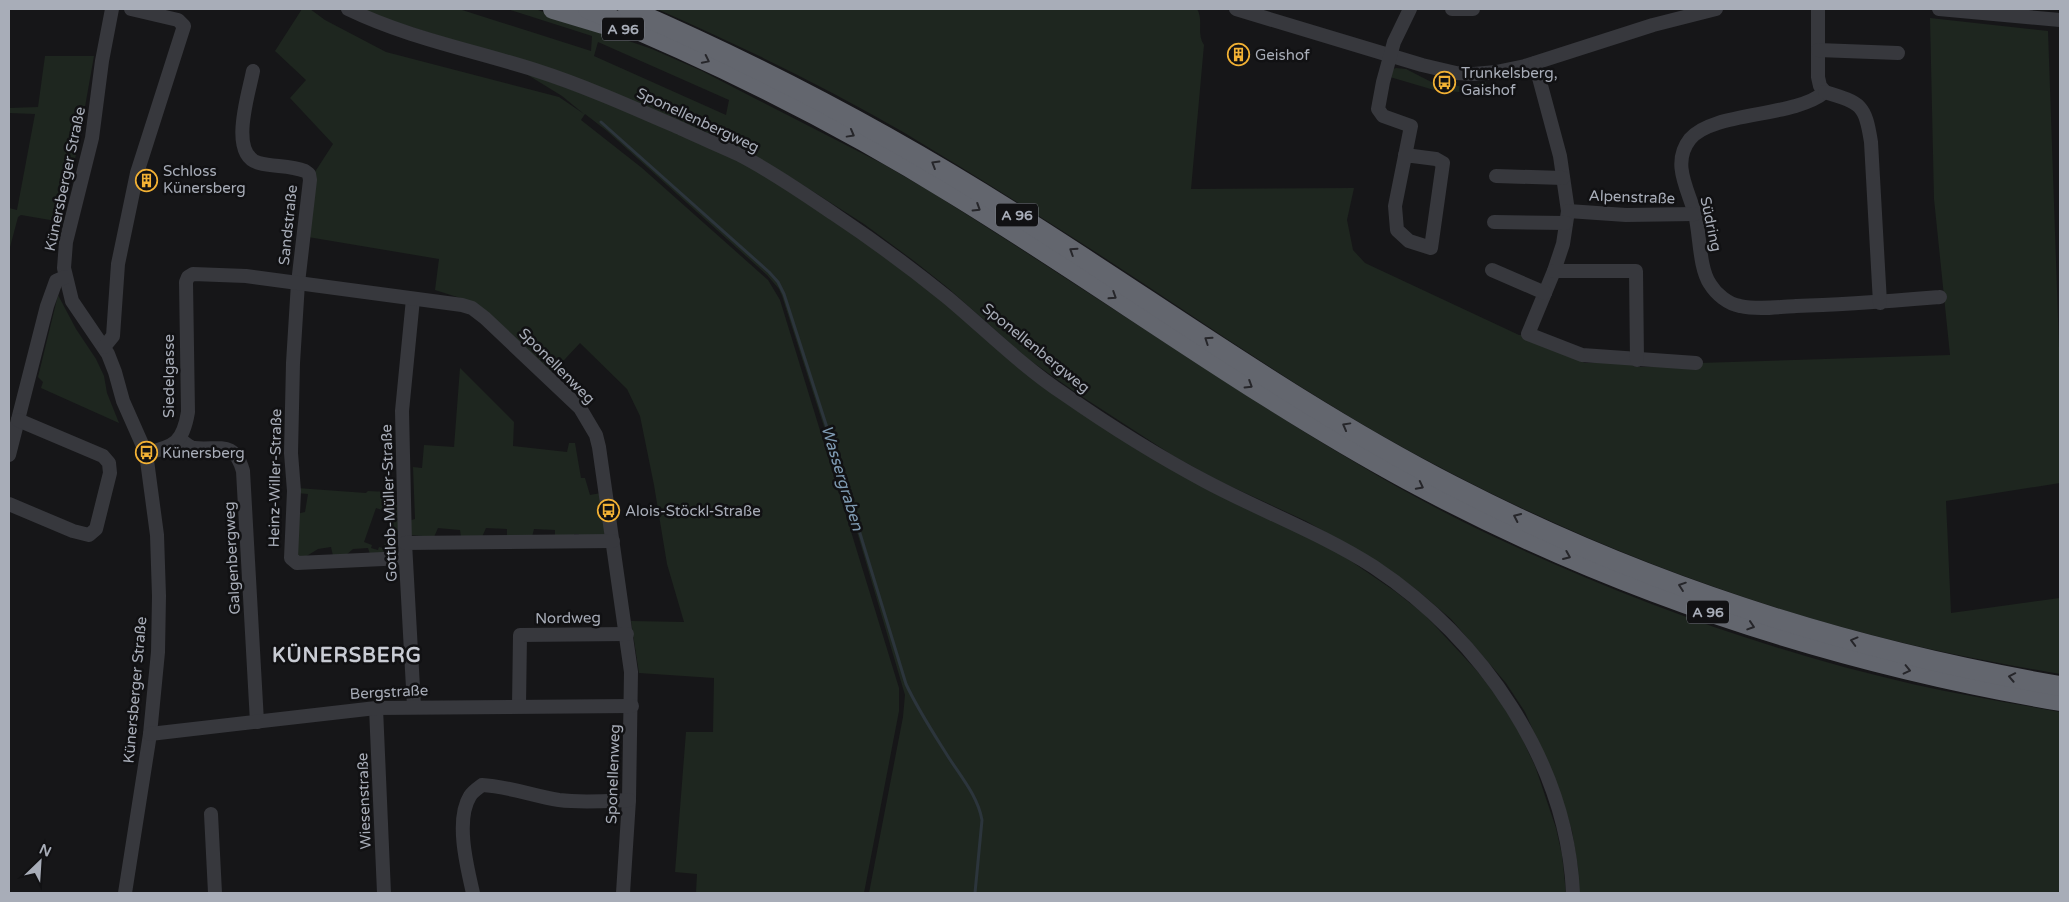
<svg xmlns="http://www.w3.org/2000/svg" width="2069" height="902" font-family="'Varela Round',sans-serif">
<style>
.green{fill:#1e261f;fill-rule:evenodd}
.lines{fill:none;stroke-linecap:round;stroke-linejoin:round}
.stream{stroke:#2c353c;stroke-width:3}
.minor{stroke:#37383d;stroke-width:14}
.highway{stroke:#63666e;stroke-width:20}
.oneway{stroke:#26262a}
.labels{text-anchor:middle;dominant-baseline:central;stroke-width:5;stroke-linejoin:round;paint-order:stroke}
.shield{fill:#111113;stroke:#7b7e86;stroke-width:1}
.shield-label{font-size:14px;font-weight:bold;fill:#a8adb8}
.poi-label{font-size:15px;fill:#a8adb8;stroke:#111113;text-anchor:start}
.street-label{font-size:15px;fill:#a8adb8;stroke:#111113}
.water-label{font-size:16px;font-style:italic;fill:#7f9bb3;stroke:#111113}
.district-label{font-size:20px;font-weight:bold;letter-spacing:1px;fill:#c9ccd4;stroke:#111113}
</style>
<rect width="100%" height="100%" fill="#161618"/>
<!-- green -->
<g class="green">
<path d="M 302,9 L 310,9 L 325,20 L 386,52 L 559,97 L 584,114 L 562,96 L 523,72 L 616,106 L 735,159 L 767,177 L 875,248 L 958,314 L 1023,371 L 1304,535 L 1339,553 L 1396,592 L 1425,615 L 1478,672 L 1500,701 L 1519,732 L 1535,766 L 1556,828 L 1562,855 L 1566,893 L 869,893 L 903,717 L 905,695 L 850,508 L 782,296 L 779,289 L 767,275 L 607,131 L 585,114 L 581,120 L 642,168 L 768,280 L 780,300 L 899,688 L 899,711 L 864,893 L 696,893 L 697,874 L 675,872 L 686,732 L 713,732 L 714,678 L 639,673 L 631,621 L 684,622 L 667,564 L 654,485 L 640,416 L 627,389 L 580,343 L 552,373 L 473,302 L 435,290 L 439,259 L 308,237 L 313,175 L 333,144 L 290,98 L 306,80 L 275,51 Z"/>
<path d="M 355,9 L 459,9 L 591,51 L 592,36 L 507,9 L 535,9 L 652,49 L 702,71 L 754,98 L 883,164 L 931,192 C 1022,249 1111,308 1201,366 C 1295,427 1389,487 1490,535 C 1624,598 1767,651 1912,684 C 1961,695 2011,703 2060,712 L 2060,893 L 1579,893 L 1578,868 L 1572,831 L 1559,789 L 1525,712 L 1506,683 L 1451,619 L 1417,590 L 1381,564 L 1306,521 L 1219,481 L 1172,455 L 1078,394 L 1028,359 L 948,288 L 914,261 L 864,224 L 792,178 L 531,65 ZM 598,42 L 729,100 L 726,115 L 594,56 Z"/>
<path d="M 657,9 L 1197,9 C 1204,20 1196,33 1204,45 L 1191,189 L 1354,188 L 1347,220 L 1353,250 L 1365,263 L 1519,335 L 1524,335 L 1585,363 L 1628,362 L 1635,367 L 1695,366 L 1699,363 L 1950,355 L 1934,199 L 1930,18 L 2048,31 L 2060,376 L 2060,483 L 1946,501 L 1951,613 L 2060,598 L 2060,674 C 1996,663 1931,651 1868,634 C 1696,589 1529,520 1374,431 C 1279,376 1189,313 1097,253 C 1033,212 968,171 903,132 C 824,86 741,46 657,9 Z"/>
<path d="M 45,56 L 94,56 L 80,135 L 62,222 L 21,215 L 18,217 L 9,251 L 9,208 L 17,210 L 35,114 L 9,113 L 9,108 L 38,107 Z"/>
<path d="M 1396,68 L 1406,69 L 1445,89 L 1434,90 L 1390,77 L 1393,69 Z"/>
<path d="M 1486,82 L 1487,95 L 1449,91 L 1451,85 L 1465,87 Z"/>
<path d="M 58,295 L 76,329 L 96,359 L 104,376 L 107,393 L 119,423 L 41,388 L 43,382 L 38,377 Z"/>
<path d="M 460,368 L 514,422 L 513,446 L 567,452 L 569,443 L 575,443 L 581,478 L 585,478 L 590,495 L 601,493 L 605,535 L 579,537 L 579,534 L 574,534 L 574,537 L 555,536 L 555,530 L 534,529 L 532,537 L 507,537 L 507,529 L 486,528 L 482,537 L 461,537 L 460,530 L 438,528 L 434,537 L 410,535 L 408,521 L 415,519 L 413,467 L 422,468 L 424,445 L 454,447 Z"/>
<path d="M 297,488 L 366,493 L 368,491 L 389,492 L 387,504 L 398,505 L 398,534 L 389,531 L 394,514 L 376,508 L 364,542 L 372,545 L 371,548 L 378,550 L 379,547 L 383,548 L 388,535 L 398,538 L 381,554 L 370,554 L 368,548 L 353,549 L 346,555 L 333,556 L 331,547 L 318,549 L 300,560 L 292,555 L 296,514 L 305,512 L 308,494 L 297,493 Z"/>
</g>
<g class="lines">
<!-- stream -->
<path class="stream" d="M 601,122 L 769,272 L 778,282 L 784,294 L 840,468 L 906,684 C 918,710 934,734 949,758 C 962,778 978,797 982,820 L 975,893"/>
<!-- minor -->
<g class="minor">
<path d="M 112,9 L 102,61 L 92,138 L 66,242 L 64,268 L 72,301 L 108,354 L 115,372 L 123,401 L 146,453 L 157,535 L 159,596 L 158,652 L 150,734 L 125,893"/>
<path d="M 348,9 C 408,38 472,50 535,70 C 585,86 634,108 682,129 C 701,138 721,146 740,155 C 773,172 803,193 834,214 C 873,240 911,268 948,298 C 986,330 1022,366 1064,394 C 1107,424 1158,456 1205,481 C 1261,511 1321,533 1374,567 C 1482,639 1567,761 1573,893"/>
<path d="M 1236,9 L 1422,65 L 1456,73 L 1474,74 L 1496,72 L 1525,66 L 1653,25 L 1716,9"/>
<path d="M 1452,9 L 1473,9"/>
<path d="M 1818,9 L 1818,77 L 1820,86 L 1825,92 C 1794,118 1713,111 1690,139 C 1671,163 1688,189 1695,214 C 1700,234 1699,268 1710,284 C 1716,294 1728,304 1740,306 C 1758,310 1778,307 1796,306 C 1845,305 1892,301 1940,297"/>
<path d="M 1939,9 L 2060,20"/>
<path d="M 1818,50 L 1898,53"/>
<path d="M 1535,63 L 1560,156 L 1568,211 L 1563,244 L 1554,271 L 1528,334 L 1582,355 L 1696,363"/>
<path d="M 253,71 C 249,93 228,155 259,163 C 274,167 290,165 305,171 L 309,174 L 310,180 L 298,283 L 293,363 L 291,453 L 294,491 L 291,558 L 297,563 L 405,558"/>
<path d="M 1825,92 C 1861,103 1865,104 1871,142 L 1880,303"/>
<path d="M 1405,155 L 1436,159 L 1443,163 L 1431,248 L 1409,241 L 1397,230 L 1395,206 L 1411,126 L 1383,116 L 1378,109 L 1383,82 L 1394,42 L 1410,9"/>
<path d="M 1496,176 L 1563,178"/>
<path d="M 1568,211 L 1626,215 L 1695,214"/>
<path d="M 1494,222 L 1566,223"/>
<path d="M 1492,270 L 1545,293"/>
<path d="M 1554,271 L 1636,271 L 1637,360"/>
<path d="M 413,299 L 402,411 L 405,543 L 414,706"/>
<path d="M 104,347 L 113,336 L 118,264 L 137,173 L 184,26 L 178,20 L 131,9"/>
<path d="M 180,439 C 184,442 189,447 194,448 C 218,451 234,439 243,471 L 257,722"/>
<path d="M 146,453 C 175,447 183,442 188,412 L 186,282 L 188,277 L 193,274 L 246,276 L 462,305 L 472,308 L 485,318 L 580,408 L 596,435 L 599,447 L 631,672 L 629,800 L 623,893"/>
<path d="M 9,455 L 47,306 L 56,281 L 65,277"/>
<path d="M 9,504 L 73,531 L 89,535 L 96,529 L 110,473 L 109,463 L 103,456 L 18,420"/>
<path d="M 405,543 L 613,541"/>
<path d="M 519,706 L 520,635 L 627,634"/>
<path d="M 376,708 L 384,893"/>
<path d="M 150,734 L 376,708 L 632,706"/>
<path d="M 211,814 L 215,893"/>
<path d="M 473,893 C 467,867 455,820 470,796 C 472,792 478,788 482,785 C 507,786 533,796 559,800 C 582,803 606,801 629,800"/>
</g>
<!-- highway -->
<g class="highway">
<path d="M 553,9 L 603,24"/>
<path d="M 588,9 C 715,61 838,122 955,195 C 1107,288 1251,395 1408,480 C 1612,590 1832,662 2060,701"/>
<path d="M 628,9 C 769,70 902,141 1031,224 C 1171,313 1305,410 1453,486 C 1643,584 1849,650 2060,686"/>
</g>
</g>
<!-- one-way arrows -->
<defs><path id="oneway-chevron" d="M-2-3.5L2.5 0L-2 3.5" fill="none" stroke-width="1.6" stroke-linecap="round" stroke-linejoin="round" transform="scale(1.25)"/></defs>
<g class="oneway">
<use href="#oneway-chevron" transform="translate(706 60) rotate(26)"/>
<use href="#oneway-chevron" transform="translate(851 134) rotate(29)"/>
<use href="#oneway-chevron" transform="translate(935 164) rotate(-149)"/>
<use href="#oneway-chevron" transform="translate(977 208) rotate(32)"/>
<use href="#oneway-chevron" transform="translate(1073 251) rotate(-147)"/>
<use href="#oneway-chevron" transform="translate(1113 296) rotate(33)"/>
<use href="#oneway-chevron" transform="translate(1208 340) rotate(-146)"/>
<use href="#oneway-chevron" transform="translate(1249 385) rotate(32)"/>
<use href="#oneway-chevron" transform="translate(1346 426) rotate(-151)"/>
<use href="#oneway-chevron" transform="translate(1420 486) rotate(27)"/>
<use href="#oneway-chevron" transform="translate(1517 517) rotate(-155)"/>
<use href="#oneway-chevron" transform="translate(1567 556) rotate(23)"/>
<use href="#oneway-chevron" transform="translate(1682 586) rotate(-161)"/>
<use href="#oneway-chevron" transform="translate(1751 626) rotate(18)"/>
<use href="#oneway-chevron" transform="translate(1854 641) rotate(-165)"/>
<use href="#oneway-chevron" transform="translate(1907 670) rotate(13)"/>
<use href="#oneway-chevron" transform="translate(2012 677) rotate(-169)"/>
</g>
<!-- icons -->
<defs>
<symbol id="building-ring" viewBox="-11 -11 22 22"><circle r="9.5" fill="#111113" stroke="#f2b134" stroke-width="1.5"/><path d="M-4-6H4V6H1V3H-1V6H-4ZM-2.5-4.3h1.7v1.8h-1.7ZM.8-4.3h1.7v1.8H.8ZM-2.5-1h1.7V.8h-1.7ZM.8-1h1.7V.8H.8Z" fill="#f2b134"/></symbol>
<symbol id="bus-ring" viewBox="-11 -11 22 22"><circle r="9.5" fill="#111113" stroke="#f2b134" stroke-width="1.5"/><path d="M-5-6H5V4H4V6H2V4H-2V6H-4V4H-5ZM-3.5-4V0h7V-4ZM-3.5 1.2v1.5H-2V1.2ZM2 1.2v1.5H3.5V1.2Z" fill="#f2b134"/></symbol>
</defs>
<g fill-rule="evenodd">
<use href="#building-ring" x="1226" y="42" width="25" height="25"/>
<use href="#bus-ring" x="1432" y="70" width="25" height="25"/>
<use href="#building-ring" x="134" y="168" width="25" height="25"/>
<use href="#bus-ring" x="134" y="440" width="25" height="25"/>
<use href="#bus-ring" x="596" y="498" width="25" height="25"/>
</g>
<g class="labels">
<!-- shield labels -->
<g class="shield">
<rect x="602" y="17.5" width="42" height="23" rx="4"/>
<rect x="996" y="203.5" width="42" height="23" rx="4"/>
<rect x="1687" y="600.5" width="42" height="23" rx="4"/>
</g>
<g class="shield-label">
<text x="623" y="29">A 96</text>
<text x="1017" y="215">A 96</text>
<text x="1708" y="612">A 96</text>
</g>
<!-- poi labels -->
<g class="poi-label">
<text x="1255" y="55">Geishof</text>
<text x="1461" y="73">Trunkelsberg,<tspan x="1461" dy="17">Gaishof</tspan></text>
<text x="163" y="171">Schloss<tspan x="163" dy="17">Künersberg</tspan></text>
<text x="162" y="453">Künersberg</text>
<text x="625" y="511">Alois-Stöckl-Straße</text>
</g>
<!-- street labels -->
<g class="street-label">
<text transform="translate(698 120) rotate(25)">Sponellenbergweg</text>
<text transform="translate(65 179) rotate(-78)">Künersberger Straße</text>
<text transform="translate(1632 197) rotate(2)">Alpenstraße</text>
<text transform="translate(1711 224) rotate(78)">Südring</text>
<text transform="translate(288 225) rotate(-84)">Sandstraße</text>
<text transform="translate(1036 348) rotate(39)">Sponellenbergweg</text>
<text transform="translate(557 366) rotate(45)">Sponellenweg</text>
<text transform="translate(169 376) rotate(-90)">Siedelgasse</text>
<text transform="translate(275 478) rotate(-89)">Heinz-Willer-Straße</text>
<text transform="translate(389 503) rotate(-92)">Gottlob-Müller-Straße</text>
<text transform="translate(232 558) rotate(-93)">Galgenbergweg</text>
<text transform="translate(568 618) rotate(-1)">Nordweg</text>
<text transform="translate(135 690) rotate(-85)">Künersberger Straße</text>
<text transform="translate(389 692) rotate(-3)">Bergstraße</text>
<text transform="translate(613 774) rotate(-88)">Sponellenweg</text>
<text transform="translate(364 801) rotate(-92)">Wiesenstraße</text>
</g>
<!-- water labels -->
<g class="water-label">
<text transform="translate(842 478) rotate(73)">Wassergraben</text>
</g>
<!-- district labels -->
<g class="district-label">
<text x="347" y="656">KÜNERSBERG</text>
</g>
</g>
<!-- border -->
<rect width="2069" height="902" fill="none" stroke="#a8adb8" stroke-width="20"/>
<!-- north arrow -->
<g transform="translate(40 862) rotate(25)" stroke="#111113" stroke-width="4" paint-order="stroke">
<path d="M0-4L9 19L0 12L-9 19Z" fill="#a8adb8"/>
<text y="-8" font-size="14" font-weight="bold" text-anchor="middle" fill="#a8adb8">N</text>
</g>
</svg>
